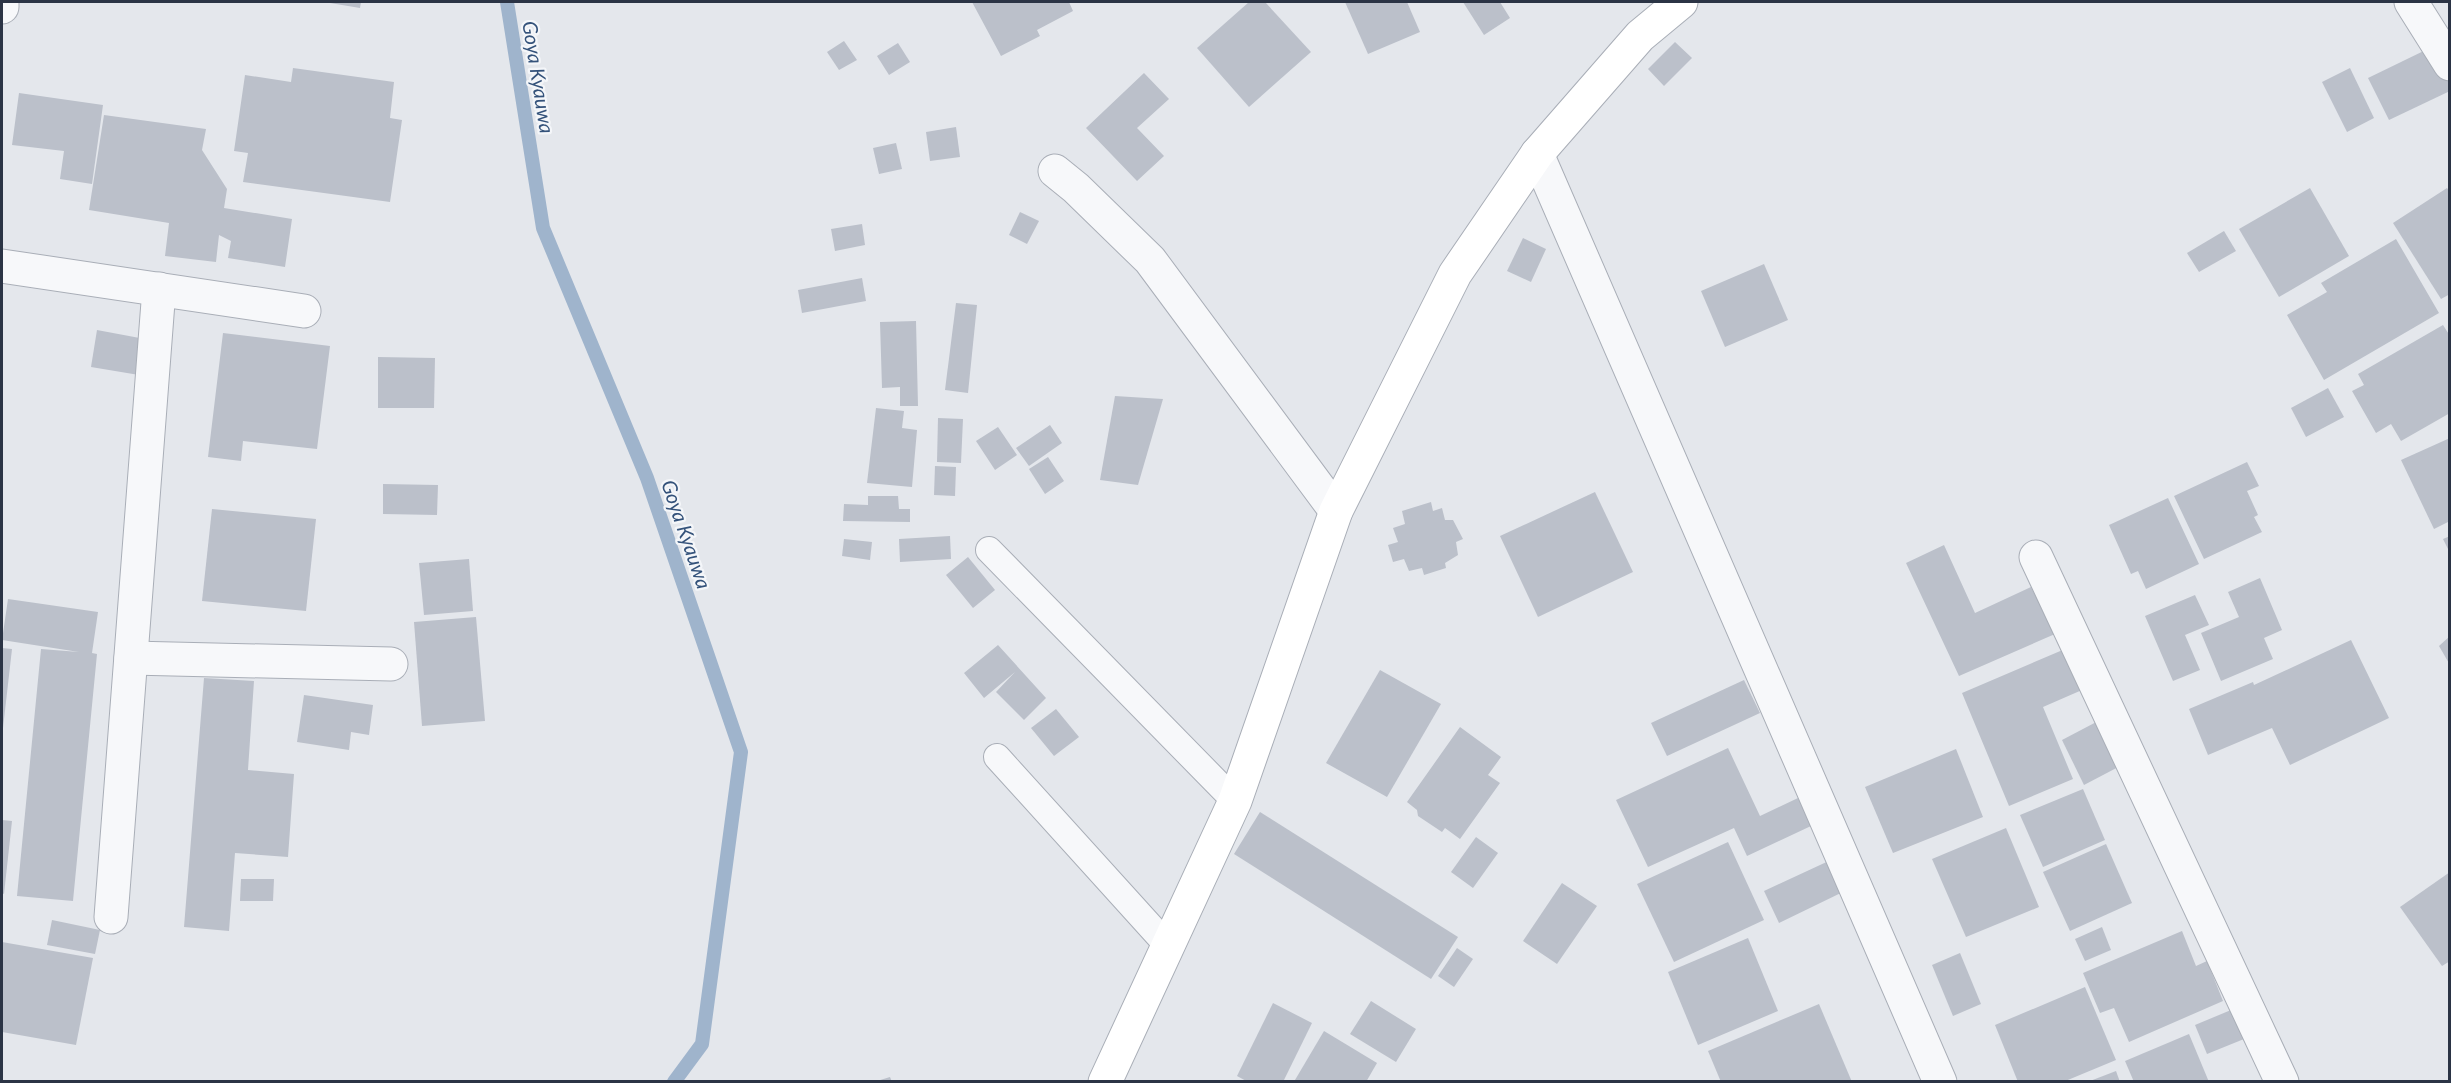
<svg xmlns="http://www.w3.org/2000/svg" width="2451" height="1083" font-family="Lato,sans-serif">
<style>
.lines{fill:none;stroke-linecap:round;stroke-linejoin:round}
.stream{stroke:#9fb4cc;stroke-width:14}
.building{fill:#bbc0ca}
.lane-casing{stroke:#a9aeb7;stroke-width:28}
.street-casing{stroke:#a9aeb7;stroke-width:35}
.secondary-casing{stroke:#a9aeb7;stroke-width:35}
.lane{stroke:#f7f8fa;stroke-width:26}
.street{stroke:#f7f8fa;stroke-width:33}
.secondary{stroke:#fff;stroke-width:33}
.labels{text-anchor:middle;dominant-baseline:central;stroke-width:4.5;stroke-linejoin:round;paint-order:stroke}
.water-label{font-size:20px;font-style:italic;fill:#34527a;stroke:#f4f6f9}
</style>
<rect width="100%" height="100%" fill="#e4e7ec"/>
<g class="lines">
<!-- stream -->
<path class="stream" d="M 507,2 L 543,228 L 647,478 L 741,752 L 702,1044 L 674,1082"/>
</g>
<!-- building -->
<g class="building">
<path d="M 324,2 L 361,2 L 360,8 Z"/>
<path d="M 972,2 L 1069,2 L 1073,11 L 1037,30 L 1040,36 L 1001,56 Z"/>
<path d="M 1249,2 L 1265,2 L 1311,52 L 1249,107 L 1197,48 Z"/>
<path d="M 1345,2 L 1407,2 L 1420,32 L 1368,54 Z"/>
<path d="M 1463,2 L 1500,2 L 1510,18 L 1484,35 Z"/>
<path d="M 844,41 L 857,60 L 839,70 L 827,52 Z"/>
<path d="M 1675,42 L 1692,58 L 1664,86 L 1648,69 Z"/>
<path d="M 898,43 L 910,62 L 889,75 L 877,56 Z"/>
<path d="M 2436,45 L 2450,72 L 2450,91 L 2389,120 L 2368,78 Z"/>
<path d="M 293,68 L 394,82 L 390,118 L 402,120 L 390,202 L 243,182 L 248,153 L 234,151 L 245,75 L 291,82 Z"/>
<path d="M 2350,68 L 2374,118 L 2347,132 L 2322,82 Z"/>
<path d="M 1144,73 L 1169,99 L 1137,128 L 1164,156 L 1137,181 L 1086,128 Z"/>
<path d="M 19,93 L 103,105 L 92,184 L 60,179 L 64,151 L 12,145 Z"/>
<path d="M 104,115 L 206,129 L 202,150 L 227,189 L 224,208 L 292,219 L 285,267 L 228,258 L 231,241 L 219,235 L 216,262 L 165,256 L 169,223 L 89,210 Z"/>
<path d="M 956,127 L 960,157 L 930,161 L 926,132 Z"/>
<path d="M 896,143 L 902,169 L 879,174 L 873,148 Z"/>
<path d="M 2310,188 L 2349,256 L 2279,297 L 2239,229 Z"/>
<path d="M 2447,188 L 2450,192 L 2450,294 L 2441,299 L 2393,223 Z"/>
<path d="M 1020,212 L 1039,221 L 1027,244 L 1009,235 Z"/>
<path d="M 862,224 L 865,245 L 835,251 L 831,229 Z"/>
<path d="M 2224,231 L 2236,251 L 2199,272 L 2187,253 Z"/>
<path d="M 1523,238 L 1546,249 L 1531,282 L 1507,271 Z"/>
<path d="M 2396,239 L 2439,313 L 2324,380 L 2287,315 L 2327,292 L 2321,283 Z"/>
<path d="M 1764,264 L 1788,320 L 1725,347 L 1701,291 Z"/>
<path d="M 862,278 L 866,301 L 802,313 L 798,290 Z"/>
<path d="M 956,303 L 977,305 L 968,393 L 945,390 Z"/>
<path d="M 916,321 L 918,406 L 900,406 L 900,387 L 882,388 L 880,322 Z"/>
<path d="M 2443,325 L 2450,336 L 2450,413 L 2401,441 L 2391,424 L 2376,433 L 2352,391 L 2364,385 L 2358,374 Z"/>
<path d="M 97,330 L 145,339 L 139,375 L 91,367 Z"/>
<path d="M 223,333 L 330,346 L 317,449 L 243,441 L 241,461 L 208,457 Z"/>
<path d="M 378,357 L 435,358 L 434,408 L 378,408 Z"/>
<path d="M 2328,388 L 2344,417 L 2306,437 L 2291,408 Z"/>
<path d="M 1115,396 L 1163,399 L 1138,485 L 1100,480 Z"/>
<path d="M 876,408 L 904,411 L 902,428 L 917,430 L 912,487 L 867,483 Z"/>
<path d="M 938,418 L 963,419 L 961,463 L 937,462 Z"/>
<path d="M 1050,425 L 1062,443 L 1029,466 L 1016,448 Z"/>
<path d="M 998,427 L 1017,455 L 995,470 L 976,441 Z"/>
<path d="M 2450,438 L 2450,521 L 2434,529 L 2401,460 Z"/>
<path d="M 1048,457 L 1064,481 L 1045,494 L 1029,469 Z"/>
<path d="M 2247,462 L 2259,486 L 2247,491 L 2258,515 L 2254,517 L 2262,532 L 2204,559 L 2174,496 Z"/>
<path d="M 935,466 L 956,467 L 955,496 L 934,495 Z"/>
<path d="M 383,484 L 438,485 L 437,515 L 383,514 Z"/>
<path d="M 1595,492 L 1633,572 L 1538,617 L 1500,536 Z"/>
<path d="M 868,496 L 898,496 L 899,509 L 910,509 L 910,522 L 843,521 L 844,504 L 868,505 Z"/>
<path d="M 2168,498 L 2199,564 L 2146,589 L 2138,571 L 2131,574 L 2109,525 Z"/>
<path d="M 1431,502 L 1433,511 L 1442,508 L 1445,520 L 1453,520 L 1463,539 L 1456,542 L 1458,555 L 1445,563 L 1446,568 L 1424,575 L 1422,568 L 1409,571 L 1404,559 L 1393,562 L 1388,545 L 1398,542 L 1393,528 L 1405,524 L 1402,511 Z"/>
<path d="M 212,509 L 316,519 L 306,611 L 202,601 Z"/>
<path d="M 950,536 L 951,559 L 900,562 L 899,539 Z"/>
<path d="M 2450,536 L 2450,553 L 2443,539 Z"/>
<path d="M 844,539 L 872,542 L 870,560 L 842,556 Z"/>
<path d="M 1944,545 L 1975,613 L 2031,587 L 2055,634 L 1959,676 L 1906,563 Z"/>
<path d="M 968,557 L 995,590 L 973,608 L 946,575 Z"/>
<path d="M 469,559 L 473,611 L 424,615 L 419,563 Z"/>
<path d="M 2260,578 L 2282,630 L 2264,638 L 2273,659 L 2221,681 L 2201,633 L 2239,617 L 2228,592 Z"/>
<path d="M 2195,595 L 2209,625 L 2185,635 L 2200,670 L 2173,681 L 2145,616 Z"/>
<path d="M 8,599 L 98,612 L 92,653 L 97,654 L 73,901 L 17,896 L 41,649 L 79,652 L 2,640 Z"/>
<path d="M 476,617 L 485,721 L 422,726 L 414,622 Z"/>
<path d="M 2450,636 L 2450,665 L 2439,646 Z"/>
<path d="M 2351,640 L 2389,718 L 2290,765 L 2272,728 L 2208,755 L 2189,709 L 2253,682 L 2254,685 Z"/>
<path d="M 998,645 L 1046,698 L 1024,720 L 996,692 L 1015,672 L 984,698 L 964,673 Z"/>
<path d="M 2,648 L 12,649 L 3,728 L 2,728 Z"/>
<path d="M 2065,649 L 2082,690 L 2043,707 L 2073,779 L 2009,806 L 1962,693 Z"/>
<path d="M 1380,670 L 1441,704 L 1387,797 L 1326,763 Z"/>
<path d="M 204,678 L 254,681 L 248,770 L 294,774 L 288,857 L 235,853 L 229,931 L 184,927 Z"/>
<path d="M 1744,680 L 1760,713 L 1667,756 L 1651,723 Z"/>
<path d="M 304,695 L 373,705 L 369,735 L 351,732 L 349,750 L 297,742 Z"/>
<path d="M 1056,709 L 1079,737 L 1054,756 L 1031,728 Z"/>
<path d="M 2102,719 L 2124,764 L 2084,785 L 2062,740 Z"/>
<path d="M 1460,727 L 1501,757 L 1488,775 L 1500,783 L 1460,839 L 1445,828 L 1442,832 L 1418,816 L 1417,810 L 1407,802 Z"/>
<path d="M 1728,748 L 1760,816 L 1798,798 L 1811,826 L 1747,856 L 1734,828 L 1648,867 L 1616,800 Z"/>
<path d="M 1956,749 L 1983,817 L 1893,853 L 1865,787 Z"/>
<path d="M 2083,789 L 2105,840 L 2043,867 L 2020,815 Z"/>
<path d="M 1260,812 L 1458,937 L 1431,979 L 1234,854 Z"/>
<path d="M 2,820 L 12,821 L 4,894 L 2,893 Z"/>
<path d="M 2006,828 L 2039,907 L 1966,937 L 1932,859 Z"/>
<path d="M 1476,837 L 1498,853 L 1473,888 L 1451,872 Z"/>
<path d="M 1728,842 L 1764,920 L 1674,962 L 1637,884 Z"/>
<path d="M 2106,844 L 2132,903 L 2070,931 L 2043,872 Z"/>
<path d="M 1833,859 L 1847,890 L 1779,923 L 1764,891 Z"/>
<path d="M 2450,872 L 2450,961 L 2442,966 L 2400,907 Z"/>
<path d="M 241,879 L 274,879 L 273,901 L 240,901 Z"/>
<path d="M 1562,883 L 1597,906 L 1557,964 L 1523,941 Z"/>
<path d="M 52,920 L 100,930 L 95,954 L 47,945 Z"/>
<path d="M 2102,927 L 2111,950 L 2085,961 L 2075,939 Z"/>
<path d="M 2182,931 L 2196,966 L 2207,961 L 2223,1001 L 2129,1042 L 2114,1008 L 2100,1013 L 2083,973 Z"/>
<path d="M 1748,938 L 1778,1011 L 1698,1045 L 1668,972 Z"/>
<path d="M 2,942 L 93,958 L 76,1045 L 2,1032 Z"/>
<path d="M 1457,948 L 1473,959 L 1454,987 L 1438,976 Z"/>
<path d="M 1960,953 L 1981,1004 L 1953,1016 L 1932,965 Z"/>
<path d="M 2085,987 L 2116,1060 L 2063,1082 L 2018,1082 L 1995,1025 Z"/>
<path d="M 1371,1001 L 1416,1029 L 1396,1062 L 1350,1034 Z"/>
<path d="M 1273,1003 L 1312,1023 L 1283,1082 L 1248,1082 L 1237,1076 Z"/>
<path d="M 1819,1004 L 1852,1082 L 1721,1082 L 1708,1051 Z"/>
<path d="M 2231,1010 L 2244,1039 L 2207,1054 L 2195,1025 Z"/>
<path d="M 1324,1031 L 1377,1063 L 1366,1082 L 1298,1082 L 1295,1080 Z"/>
<path d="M 2189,1034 L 2209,1082 L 2134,1082 L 2125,1061 Z"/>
<path d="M 2116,1071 L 2120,1082 L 2090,1082 L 2090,1081 Z"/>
<path d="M 890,1077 L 892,1082 L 877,1082 L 877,1081 Z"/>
</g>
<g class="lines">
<defs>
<g id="lane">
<path d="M 989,550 L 1235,801"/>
<path d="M 997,757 L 1169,947"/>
</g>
<g id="street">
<path d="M 2411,2 L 2450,64"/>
<path d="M 2,7 L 2,2"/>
<path d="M 1537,154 L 1940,1082"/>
<path d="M 1055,171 L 1076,188 L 1150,260 L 1336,511"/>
<path d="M 2,266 L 304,311"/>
<path d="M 2036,557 L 2282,1082"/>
<path d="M 131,658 L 391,664"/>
<path d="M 111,917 L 159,289"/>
</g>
<path id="secondary" d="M 1105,1082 L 1235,801 L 1336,511 L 1455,274 L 1537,154 L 1640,36 L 1681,2"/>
</defs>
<!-- lane casing -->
<use href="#lane" class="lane-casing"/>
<!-- street casing -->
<use href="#street" class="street-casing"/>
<!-- secondary casing -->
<use href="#secondary" class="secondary-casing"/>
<!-- lane -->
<use href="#lane" class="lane"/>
<!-- street -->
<use href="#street" class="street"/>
<!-- secondary -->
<use href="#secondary" class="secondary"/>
</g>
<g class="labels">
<!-- water labels -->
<g class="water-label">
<text transform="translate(539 77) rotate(81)">Goya Kyauwa</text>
<text transform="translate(687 534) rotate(71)">Goya Kyauwa</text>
</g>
</g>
<!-- border -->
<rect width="2451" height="1083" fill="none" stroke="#2b3445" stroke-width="6"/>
</svg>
